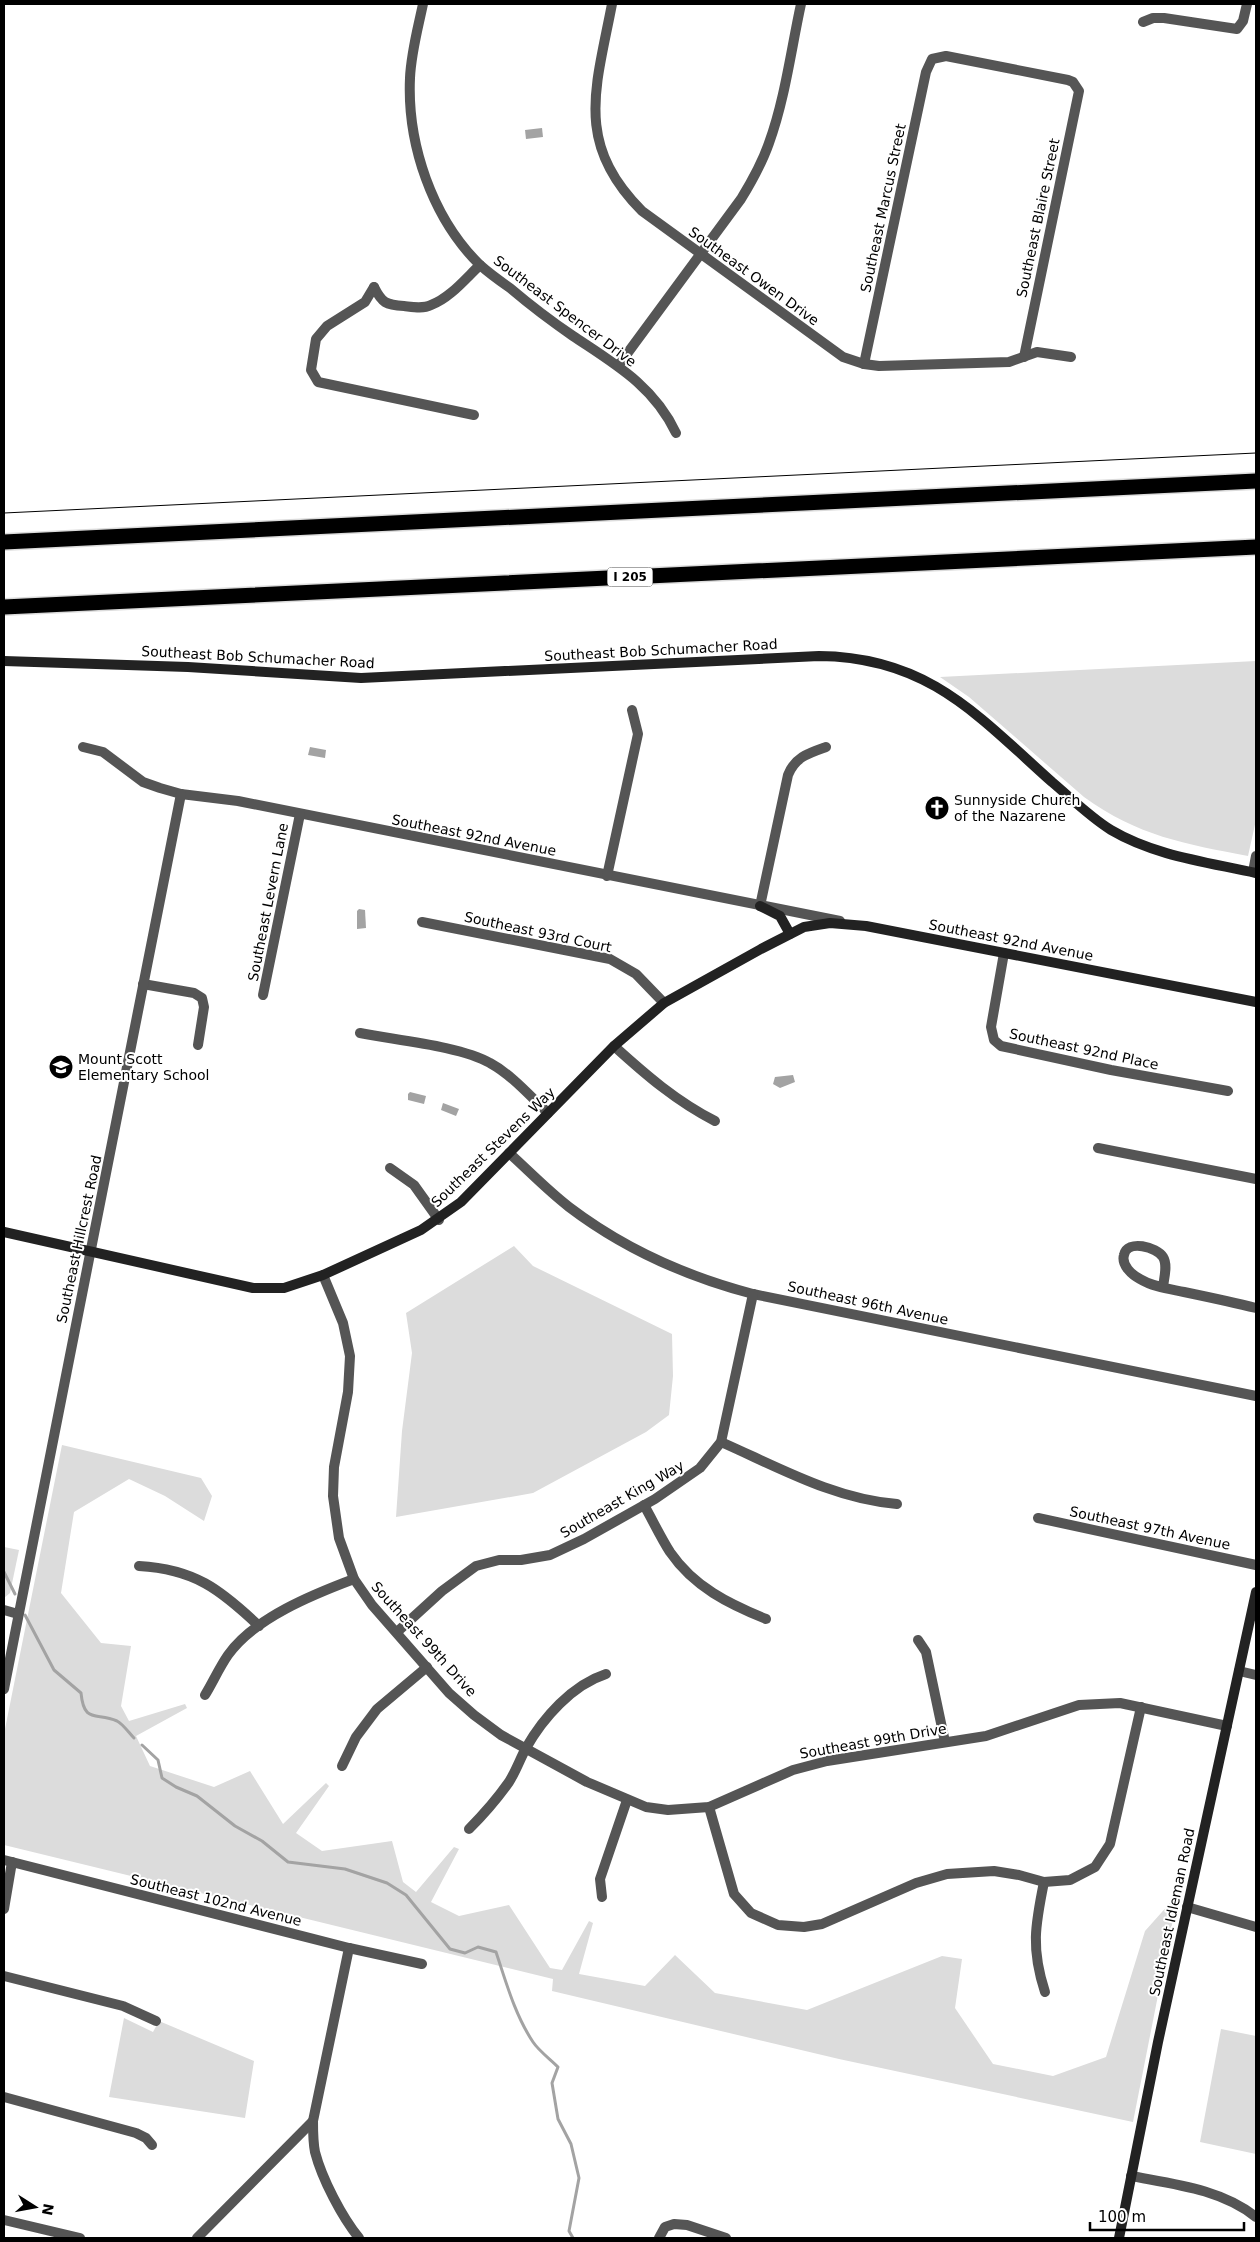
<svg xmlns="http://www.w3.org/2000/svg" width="1260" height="2242" font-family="'DejaVu Sans',sans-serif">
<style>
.green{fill:#dcdcdc}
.water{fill:#a3a3a3}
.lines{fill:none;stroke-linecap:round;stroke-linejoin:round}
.stream{stroke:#a3a3a3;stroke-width:3}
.highway-casing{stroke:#dbdbdb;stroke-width:18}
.street{stroke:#555;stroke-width:10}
.secondary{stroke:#222;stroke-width:10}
.highway{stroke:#000;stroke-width:15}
.tram{stroke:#000;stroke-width:1}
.labels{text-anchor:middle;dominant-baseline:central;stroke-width:4;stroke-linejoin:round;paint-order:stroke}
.shield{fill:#fff;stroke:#4c4c4c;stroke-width:1}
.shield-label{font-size:12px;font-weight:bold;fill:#000}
.street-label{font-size:14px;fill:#000;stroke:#fff}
.poi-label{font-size:14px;fill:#000;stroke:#fff;text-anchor:start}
</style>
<rect width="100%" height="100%" fill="#fff"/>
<!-- green -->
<g class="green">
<path d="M 1256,661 L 1256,820 L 1248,856 C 1185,844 1138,836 1084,797 L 969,697 L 940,677 Z"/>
<path d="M 514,1246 L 533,1266 L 672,1334 L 673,1376 L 669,1415 L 646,1432 L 533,1493 L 396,1517 L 402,1431 L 412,1353 L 406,1313 Z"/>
<path d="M 62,1445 L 201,1478 L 212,1496 L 204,1521 L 165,1496 L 129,1479 L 74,1512 L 61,1593 L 101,1643 L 131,1646 L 121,1706 L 129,1721 L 185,1704 L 187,1708 L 136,1736 L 150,1766 L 214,1787 L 250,1771 L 283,1824 L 326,1783 L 329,1786 L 296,1833 L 322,1851 L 392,1841 L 403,1882 L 416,1892 L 454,1847 L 459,1849 L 431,1902 L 459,1916 L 509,1905 L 550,1968 L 562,1970 L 589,1921 L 593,1923 L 579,1974 L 645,1986 L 675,1955 L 715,1993 L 807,2010 L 942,1956 L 962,1959 L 955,2008 L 993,2064 L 1053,2076 L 1106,2057 L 1145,1931 L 1178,1894 L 1133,2122 L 839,2059 L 552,1991 L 553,1979 L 4,1845 L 4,1734 Z"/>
<path d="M 4,1547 L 19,1550 L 10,1593 L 4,1598 Z"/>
<path d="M 124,2018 L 153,2032 L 159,2021 L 254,2061 L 245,2118 L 109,2097 Z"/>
<path d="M 1221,2029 L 1256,2036 L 1256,2154 L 1200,2142 Z"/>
</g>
<!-- water -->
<g class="water">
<path d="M 542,128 L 543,137 L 526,139 L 525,130 Z"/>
<path d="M 310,747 L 326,750 L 325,758 L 308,755 Z"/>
<path d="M 359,909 L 365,910 L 366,928 L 357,929 L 357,911 Z"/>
<path d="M 793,1075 L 795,1082 L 780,1088 L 773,1084 L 775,1077 Z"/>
<path d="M 410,1092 L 426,1096 L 424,1104 L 408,1100 L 408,1094 Z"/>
<path d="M 443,1103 L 459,1109 L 456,1116 L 441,1110 Z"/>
</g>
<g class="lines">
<!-- stream -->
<g class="stream">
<path d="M 4,1572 L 15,1594"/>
<path d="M 25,1615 L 54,1670 L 81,1693 C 84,1724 96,1712 117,1721 C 123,1724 129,1733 134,1738"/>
<path d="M 142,1745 L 158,1760 L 162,1778 L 176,1787 L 197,1796 L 235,1826 L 262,1841 L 288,1862 L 345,1869 L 387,1883 L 406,1895 L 450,1949 L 465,1953 L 478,1947 L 496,1952 C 506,1982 515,2015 533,2042 C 539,2051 550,2059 558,2067 L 552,2083 L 558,2119 L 571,2144 L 579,2178 L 569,2231 L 573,2238"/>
</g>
<defs>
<g id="highway">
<path d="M 4,542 L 1256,481"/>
<path d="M 4,607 L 1256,547"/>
</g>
</defs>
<!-- highway casing -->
<use href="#highway" class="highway-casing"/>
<!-- street -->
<g class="street">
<path d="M 423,4 C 418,28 411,53 410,78 C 407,144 432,218 480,265 C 489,273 500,281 510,288 C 530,305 551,321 573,336 C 615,364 654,386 676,433"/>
<path d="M 612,4 C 596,88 574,143 642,211 L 843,357 L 864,364 L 879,366 L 1009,362 L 1037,352 L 1071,357"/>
<path d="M 1143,22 L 1153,18 L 1164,18 L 1237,29 L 1243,21 L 1247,4"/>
<path d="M 374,287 L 365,302 L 327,326 L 316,339 L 311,370 L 318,382 L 474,415"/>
<path d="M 374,287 C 382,303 386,305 404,306 C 413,307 423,309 431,305 C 450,298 466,278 480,265"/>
<path d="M 864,364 L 926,72 L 932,59 L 946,56 L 1068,80 L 1073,82 L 1079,91 L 1024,357"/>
<path d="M 618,366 L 741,199 C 752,181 762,163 769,143 C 785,99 791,50 801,4"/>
<path d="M 83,747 L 103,752 L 143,782 L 160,788 L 181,794 L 238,801 L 840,921"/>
<path d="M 1253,872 L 1256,856"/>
<path d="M 607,876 L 638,734 L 632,710"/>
<path d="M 760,906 L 788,775 C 795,757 809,753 826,747"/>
<path d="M 422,922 L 610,959 L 636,974 L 664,1003"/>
<path d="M 1004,953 L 991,1027 L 994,1040 L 1001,1046 L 1111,1070 L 1228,1091"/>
<path d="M 143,984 L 194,993 L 202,998 L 204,1007 L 198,1045"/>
<path d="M 263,995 L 300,814"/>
<path d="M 360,1033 C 395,1040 461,1046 490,1063 C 512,1075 530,1096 548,1113"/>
<path d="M 614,1046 C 646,1075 676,1101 715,1121"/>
<path d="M 1098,1148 L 1256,1179"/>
<path d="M 509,1153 C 529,1171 547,1190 569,1207 C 623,1248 688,1277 753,1294 L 1256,1396"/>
<path d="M 390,1168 L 414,1185 L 439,1220"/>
<path d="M 323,1275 L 343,1323 L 350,1356 L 348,1392 L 334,1467 L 333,1496 L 339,1538 L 354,1579 L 372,1605 L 449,1693 L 474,1715 L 501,1735 L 587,1782 L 646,1807 L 668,1810 L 709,1807 L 793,1770 L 827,1761 L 986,1736 L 1079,1705 L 1120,1703 L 1227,1726"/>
<path d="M 1163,1287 C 1164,1278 1168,1265 1163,1257 C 1157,1247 1127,1239 1124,1255 C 1121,1265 1132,1275 1140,1279 C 1153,1287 1170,1289 1184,1292 C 1208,1297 1232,1302 1256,1308"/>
<path d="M 721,1442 C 778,1467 834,1499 897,1504"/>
<path d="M 644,1505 C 653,1521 661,1538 670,1552 C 694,1587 729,1604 766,1619"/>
<path d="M 1038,1518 L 1256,1565"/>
<path d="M 139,1566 C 194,1569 220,1589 259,1626"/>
<path d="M 4,1610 L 18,1614"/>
<path d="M 397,1632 L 442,1591 L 476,1566 L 499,1560 L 521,1560 L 550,1555 L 584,1539 L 655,1499 L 700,1468 L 721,1442 L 753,1294"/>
<path d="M 918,1640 L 926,1652 L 945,1742"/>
<path d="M 1239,1671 L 1256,1675"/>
<path d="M 4,1689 L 181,794"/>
<path d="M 205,1695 C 213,1682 219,1668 228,1655 C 254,1618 314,1594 354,1579"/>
<path d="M 342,1766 L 356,1737 L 377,1709 L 427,1667"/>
<path d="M 709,1807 L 734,1894 L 751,1913 L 778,1925 L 804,1927 L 822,1924 L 916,1883 L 947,1874 L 994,1871 L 1019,1875 L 1044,1882 L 1070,1880 L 1095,1867 L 1110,1844 L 1141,1707"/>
<path d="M 469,1829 C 484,1814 497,1799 509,1782 C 516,1771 520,1759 526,1748 C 543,1718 572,1685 606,1674"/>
<path d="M 4,1860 L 349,1948 L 422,1964"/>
<path d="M 1044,1882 C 1035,1926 1031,1949 1045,1992"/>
<path d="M 602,1897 L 600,1879 L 627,1800"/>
<path d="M 1187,1907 L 1256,1927"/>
<path d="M 4,1909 L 12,1862"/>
<path d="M 349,1948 L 313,2121 C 313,2131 313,2142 315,2152 C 322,2179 342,2217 359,2238"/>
<path d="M 4,1976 L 123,2006 L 156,2021"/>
<path d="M 4,2097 L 136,2133 L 146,2138 L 152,2145"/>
<path d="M 1131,2176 C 1173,2184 1221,2189 1256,2217"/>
<path d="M 4,2220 L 80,2238"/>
<path d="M 197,2238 L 313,2121"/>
<path d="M 659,2238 L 665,2227 L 674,2224 L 687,2225 L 726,2238"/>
</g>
<!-- secondary -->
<g class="secondary">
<path d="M 4,661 L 188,667 L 361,678 L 819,656 C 928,657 977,715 1052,782 C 1071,798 1090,817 1111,830 C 1155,856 1207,862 1256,873"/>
<path d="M 760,906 L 780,916 L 790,934"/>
<path d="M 4,1232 L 253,1288 L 284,1288 L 323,1275 L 421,1230 L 461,1202 L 614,1046 L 664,1003 L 761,949 L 804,927 L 830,923 L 866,926 L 1256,1002"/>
<path d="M 1119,2238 L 1158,2042 L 1256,1592"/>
</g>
<!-- highway -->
<use href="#highway" class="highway"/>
<!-- tram -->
<path class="tram" d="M 4,513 L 1256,453"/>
</g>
<!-- icons -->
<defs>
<symbol id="church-disc" viewBox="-11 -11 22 22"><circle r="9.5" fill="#000" stroke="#fff"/><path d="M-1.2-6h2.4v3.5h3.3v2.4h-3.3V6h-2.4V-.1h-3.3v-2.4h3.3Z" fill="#fff"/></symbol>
<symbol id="school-disc" viewBox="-11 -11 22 22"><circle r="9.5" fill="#000" stroke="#fff"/><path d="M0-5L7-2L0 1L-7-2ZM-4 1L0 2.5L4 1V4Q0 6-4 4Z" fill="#fff"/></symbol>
</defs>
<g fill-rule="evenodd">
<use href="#church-disc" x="923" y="794" width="28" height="28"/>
<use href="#school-disc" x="47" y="1053" width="28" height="28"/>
</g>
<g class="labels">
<!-- shield labels -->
<rect class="shield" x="607.5" y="567.5" width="45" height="19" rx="4"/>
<g class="shield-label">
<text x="630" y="577">I 205</text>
</g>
<!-- street labels -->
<g class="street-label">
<text transform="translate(883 208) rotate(-78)">Southeast Marcus Street</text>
<text transform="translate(1038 218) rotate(-78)">Southeast Blaire Street</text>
<text transform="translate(754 276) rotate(36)">Southeast Owen Drive</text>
<text transform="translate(565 311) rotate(37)">Southeast Spencer Drive</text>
<text transform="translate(661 650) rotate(-3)">Southeast Bob Schumacher Road</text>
<text transform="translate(258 657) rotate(3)">Southeast Bob Schumacher Road</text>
<text transform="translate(474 835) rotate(11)">Southeast 92nd Avenue</text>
<text transform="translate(268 902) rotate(-79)">Southeast Levern Lane</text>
<text transform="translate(538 932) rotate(12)">Southeast 93rd Court</text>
<text transform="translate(1011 940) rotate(11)">Southeast 92nd Avenue</text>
<text transform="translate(1084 1049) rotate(12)">Southeast 92nd Place</text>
<text transform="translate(493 1147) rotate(-44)">Southeast Stevens Way</text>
<text transform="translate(79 1239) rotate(-78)">Southeast Hillcrest Road</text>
<text transform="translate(868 1303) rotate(12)">Southeast 96th Avenue</text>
<text transform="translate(622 1499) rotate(-30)">Southeast King Way</text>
<text transform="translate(1150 1528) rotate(12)">Southeast 97th Avenue</text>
<text transform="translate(424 1639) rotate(48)">Southeast 99th Drive</text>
<text transform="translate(873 1741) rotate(-10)">Southeast 99th Drive</text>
<text transform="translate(216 1900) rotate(14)">Southeast 102nd Avenue</text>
<text transform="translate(1172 1912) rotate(-78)">Southeast Idleman Road</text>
</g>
<!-- poi labels -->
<g class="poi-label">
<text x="954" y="800">Sunnyside Church<tspan x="954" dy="16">of the Nazarene</tspan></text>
<text x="78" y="1059">Mount Scott<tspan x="78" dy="16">Elementary School</tspan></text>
</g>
</g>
<!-- border -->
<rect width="1260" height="2242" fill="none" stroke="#000000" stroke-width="10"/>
<!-- north arrow -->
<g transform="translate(35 2207) rotate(101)" stroke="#ffffff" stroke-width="4" paint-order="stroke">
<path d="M0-4L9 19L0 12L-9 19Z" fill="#000000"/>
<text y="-8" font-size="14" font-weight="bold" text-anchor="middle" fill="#000000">N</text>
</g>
<!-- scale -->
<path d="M1090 2222v8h154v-8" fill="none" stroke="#000000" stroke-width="2.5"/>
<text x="1098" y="2222" font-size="15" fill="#000000" stroke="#ffffff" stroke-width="4" paint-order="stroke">100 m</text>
</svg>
